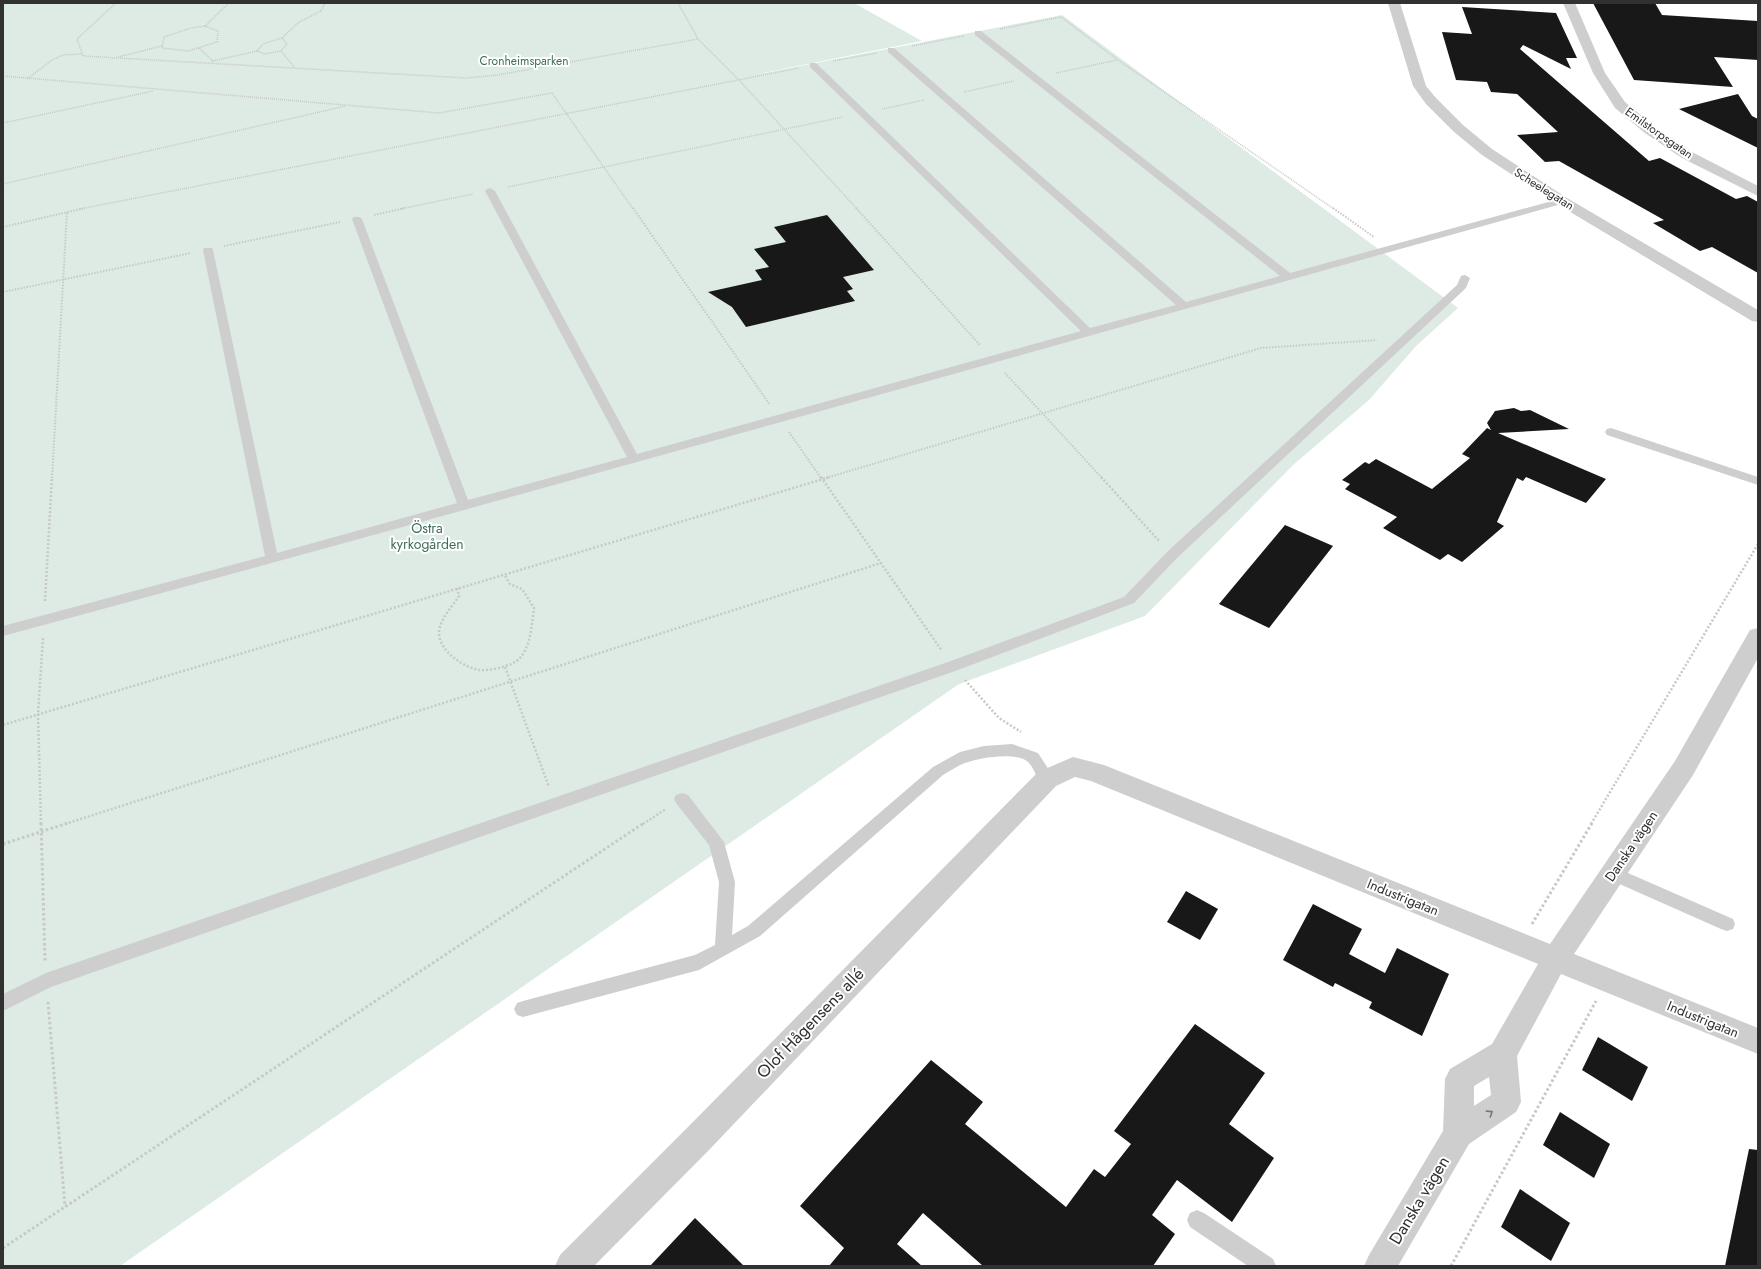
<svg xmlns="http://www.w3.org/2000/svg" width="1761" height="1269" font-family="Jost,sans-serif">
<style>
.green{fill:#ddebe4}
.building{fill:#181818}
.lines{fill:none;stroke-linecap:round;stroke-linejoin:round}
.path-far3{stroke:#c8c8c8;stroke-width:1.5;stroke-dasharray:1 1;stroke-linecap:butt}
.path-far2{stroke:#c8c8c8;stroke-width:2;stroke-dasharray:1.5 1.5;stroke-linecap:butt}
.path-far1{stroke:#c8c8c8;stroke-width:2.5;stroke-dasharray:2 2;stroke-linecap:butt}
.path{stroke:#c8c8c8;stroke-width:3;stroke-dasharray:2.5 2.5;stroke-linecap:butt}
.lane{fill:#cecece;fill-rule:evenodd}
.street{fill:#cecece;fill-rule:evenodd}
.oneway{stroke:#787878}
.labels{text-anchor:middle;dominant-baseline:central;stroke-width:4;stroke-linejoin:round;paint-order:stroke}
.far-park-label{font-size:12px;fill:#3d6e5b;stroke:#fff}
.far-street-label{font-size:12px;fill:#313131;stroke:#fff}
.park-label{font-size:14px;fill:#3d6e5b;stroke:#fff}
.street-label{font-size:14px;fill:#313131;stroke:#fff}
.near-street-label{font-size:17px;fill:#313131;stroke:#fff}
</style>
<rect width="100%" height="100%" fill="#fff"/>
<!-- green -->
<path class="green" d="M 3,3 L 854,3 L 922,41 L 739,78 L 1062,15 L 1458,308 L 1416,346 L 1369,400 L 1293,465 L 1145,616 L 959,684 L 120,1266 L 3,1266 Z"/>
<!-- building -->
<g class="building">
<path d="M 1593,3 L 1655,3 L 1662,15 L 1758,21 L 1758,60 L 1714,57 L 1733,87 L 1634,80 Z"/>
<path d="M 1462,7 L 1556,13 L 1577,58 L 1566,58 L 1571,69 L 1523,45 L 1520,49 L 1649,161 L 1660,158 L 1736,199 L 1747,196 L 1758,202 L 1758,273 L 1712,247 L 1700,251 L 1653,223 L 1664,220 L 1559,161 L 1545,162 L 1517,135 L 1558,132 L 1517,94 L 1491,92 L 1487,82 L 1456,80 L 1442,32 L 1472,34 Z"/>
<path d="M 1738,94 L 1752,116 L 1758,119 L 1758,148 L 1679,109 Z"/>
<path d="M 827,215 L 874,270 L 843,277 L 853,289 L 847,291 L 855,301 L 746,327 L 732,307 L 708,292 L 762,280 L 755,270 L 769,267 L 754,249 L 786,242 L 774,227 Z"/>
<path d="M 1514,408 L 1521,411 L 1530,410 L 1569,429 L 1498,433 L 1606,479 L 1586,503 L 1526,477 L 1523,481 L 1517,478 L 1497,522 L 1504,526 L 1462,562 L 1448,554 L 1440,560 L 1383,528 L 1397,517 L 1345,489 L 1350,484 L 1342,480 L 1365,462 L 1369,464 L 1376,459 L 1432,489 L 1470,458 L 1462,454 L 1487,428 L 1491,430 L 1487,423 L 1495,411 Z"/>
<path d="M 1285,525 L 1333,546 L 1269,628 L 1219,604 Z"/>
<path d="M 1186,891 L 1218,909 L 1200,940 L 1167,922 Z"/>
<path d="M 1313,904 L 1362,929 L 1349,954 L 1385,973 L 1397,948 L 1449,974 L 1422,1036 L 1369,1008 L 1372,1002 L 1335,983 L 1333,987 L 1283,960 Z"/>
<path d="M 1195,1024 L 1265,1073 L 1229,1124 L 1274,1158 L 1232,1222 L 1177,1180 L 1152,1215 L 1175,1234 L 1153,1266 L 983,1266 L 923,1213 L 897,1244 L 922,1266 L 829,1266 L 844,1248 L 800,1206 L 931,1060 L 983,1102 L 965,1124 L 1066,1207 L 1094,1169 L 1105,1177 L 1131,1144 L 1114,1131 Z"/>
<path d="M 1598,1037 L 1648,1067 L 1632,1101 L 1582,1070 Z"/>
<path d="M 1560,1112 L 1610,1144 L 1594,1178 L 1543,1145 Z"/>
<path d="M 1749,1149 L 1758,1150 L 1758,1266 L 1725,1266 Z"/>
<path d="M 1520,1189 L 1570,1223 L 1551,1261 L 1501,1227 Z"/>
<path d="M 695,1218 L 744,1266 L 650,1266 Z"/>
</g>
<g class="lines">
<!-- path-far3 -->
<g class="path-far3">
<path d="M 116,3 L 77,39 L 83,56 L 466,78 L 498,75 L 698,39"/>
<path d="M 678,3 L 698,39 L 739,80 L 857,209"/>
<path d="M 205,26 L 218,31 L 217,42 L 188,51 L 162,48 L 164,37 L 191,28 Z"/>
<path d="M 205,26 L 229,3"/>
<path d="M 1000,29 L 1061,17 L 1118,60 L 1334,209"/>
<path d="M 912,46 L 964,36"/>
<path d="M 199,48 L 213,61 L 212,62"/>
<path d="M 257,51 L 263,44 L 282,38 L 299,22 L 321,11 L 325,3"/>
<path d="M 281,51 L 287,44 L 282,38"/>
<path d="M 118,57 L 162,46"/>
<path d="M 213,61 L 257,51 L 265,54 L 281,51 L 295,68"/>
<path d="M 833,61 L 877,53"/>
<path d="M 1056,73 L 1117,60"/>
<path d="M 3,76 L 439,113 L 552,93 L 633,209"/>
<path d="M 27,79 L 52,60 L 63,55 L 82,54"/>
<path d="M 964,92 L 1014,81"/>
<path d="M 882,109 L 924,100"/>
<path d="M 3,123 L 153,91"/>
<path d="M 3,184 L 346,106"/>
<path d="M 508,187 L 843,117"/>
<path d="M 80,209 L 799,68"/>
<path d="M 400,209 L 473,194"/>
</g>
<!-- path-far2 -->
<g class="path-far2">
<path d="M 633,208 L 770,405"/>
<path d="M 856,208 L 980,345"/>
<path d="M 1333,208 L 1374,237"/>
<path d="M 374,215 L 405,208"/>
<path d="M 3,227 L 85,208"/>
<path d="M 224,246 L 340,222"/>
<path d="M 3,292 L 191,253"/>
<path d="M 1005,373 L 1102,478"/>
<path d="M 789,432 L 821,478"/>
<path d="M 52,478 L 67,212"/>
<path d="M 826,478 L 1261,348 L 1377,340"/>
</g>
<!-- path-far1 -->
<g class="path-far1">
<path d="M 821,477 L 942,651"/>
<path d="M 1101,477 L 1160,542"/>
<path d="M 457,588 L 459,596 C 452,607 439,620 439,633 C 439,651 464,668 480,670 C 490,671 513,666 520,658 C 531,645 532,623 534,608 L 522,589 L 510,584 L 504,574"/>
<path d="M 45,601 L 52,477"/>
<path d="M 505,667 L 549,787"/>
<path d="M 965,680 L 999,718 L 1021,732"/>
<path d="M 3,725 L 830,477"/>
<path d="M 41,824 L 38,714 L 43,638"/>
<path d="M 65,824 L 881,563"/>
<path d="M 643,824 L 666,809"/>
<path d="M 1591,824 L 1758,544"/>
</g>
<!-- path -->
<g class="path">
<path d="M 41,823 L 45,961"/>
<path d="M 3,844 L 68,823"/>
<path d="M 1532,924 L 1592,823"/>
<path d="M 48,1002 L 65,1207"/>
<path d="M 3,1248 L 644,823"/>
<path d="M 1451,1266 L 1596,1001"/>
</g>
<!-- lane -->
<g class="lane">
<path d="M 975,31 L 981,31 L 1290,273 L 1559,199 L 1565,199 L 1567,201 L 1565,203 C 1045,348 525,495 3,636 L 3,626 L 265,556 L 203,250 L 204,248 L 212,248 L 213,250 L 277,553 L 457,503 L 352,219 L 354,217 L 360,217 L 362,219 L 468,500 L 627,457 L 485,191 L 487,189 L 490,188 L 495,191 L 637,454 L 1081,331 L 810,67 L 810,63 L 816,63 L 1090,328 L 1176,305 L 888,52 L 888,48 L 894,48 L 1186,302 L 1280,276 L 975,35 Z"/>
<path d="M 1465,275 L 1470,278 L 1466,288 L 1177,558 L 1134,603 L 958,670 L 51,987 L 3,1011 L 3,994 L 46,973 L 948,662 L 1124,597 L 1167,552 L 1457,285 L 1461,276 Z"/>
<path d="M 1611,428 L 1758,477 L 1758,485 L 1607,435 L 1605,432 L 1607,429 Z"/>
<path d="M 1012,744 L 1038,753 L 1055,779 L 1052,783 C 1037,789 1037,770 1028,762 C 1016,751 978,758 965,763 C 957,766 950,771 943,775 L 760,936 L 699,970 L 523,1017 L 517,1015 L 514,1009 L 517,1003 L 523,1001 L 695,955 L 715,945 L 719,882 L 709,845 L 676,803 L 674,799 L 676,795 L 682,793 L 688,795 L 724,842 L 735,882 L 732,935 L 748,926 L 933,767 L 960,752 L 984,746 Z"/>
<path d="M 1612,866 L 1733,919 L 1735,924 L 1733,929 L 1727,931 L 1721,929 L 1606,878 L 1604,873 L 1606,868 Z"/>
<path d="M 1197,1210 L 1204,1213 L 1273,1259 L 1276,1266 L 1248,1266 L 1190,1227 L 1187,1220 L 1190,1213 Z"/>
</g>
<!-- street -->
<g class="street">
<path d="M 1388,3 L 1400,3 L 1426,86 L 1436,98 L 1463,125 L 1492,149 L 1567,198 L 1758,310 L 1758,322 L 1752,321 L 1557,204 L 1482,155 L 1453,131 L 1426,104 L 1413,86 Z"/>
<path d="M 1563,3 L 1575,3 L 1605,73 L 1625,102 L 1655,127 L 1692,152 L 1758,186 L 1758,196 L 1682,158 L 1645,133 L 1615,108 L 1593,73 Z"/>
<path d="M 1758,628 L 1758,658 L 1693,775 L 1574,954 L 1758,1028 L 1758,1054 L 1561,974 L 1517,1056 L 1521,1102 L 1516,1112 L 1469,1144 L 1398,1266 L 1364,1266 L 1369,1255 L 1443,1131 L 1445,1079 L 1450,1069 L 1492,1044 L 1538,964 L 1091,781 L 1075,777 L 1056,786 L 709,1150 L 594,1266 L 555,1266 L 560,1255 L 687,1128 L 1038,772 L 1073,757 L 1104,765 L 1550,944 L 1675,761 L 1750,630 ZM 1489,1077 L 1491,1095 L 1474,1106 L 1474,1086 Z"/>
</g>
</g>
<!-- one-way arrows -->
<defs><path id="oneway-chevron" d="M-2-3.5L2.5 0L-2 3.5" fill="none" stroke-width="1.6" stroke-linecap="round" stroke-linejoin="round"/></defs>
<use class="oneway" href="#oneway-chevron" transform="translate(1490 1113) rotate(-33)"/>
<g class="labels">
<!-- far-park labels -->
<g class="far-park-label">
<text x="524" y="61">Cronheimsparken</text>
</g>
<!-- far-street labels -->
<g class="far-street-label">
<text transform="translate(1659 133) rotate(35)">Emilstorpsgatan</text>
<text transform="translate(1544 189) rotate(32)">Scheelegatan</text>
</g>
<!-- park labels -->
<g class="park-label">
<text x="427" y="528">Östra<tspan x="427" dy="16">kyrkogården</tspan></text>
</g>
<!-- street labels -->
<g class="street-label">
<text transform="translate(1631 846) rotate(-56)">Danska vägen</text>
<text transform="translate(1403 897) rotate(22)">Industrigatan</text>
<text transform="translate(1703 1019) rotate(22)">Industrigatan</text>
</g>
<!-- near-street labels -->
<g class="near-street-label">
<text transform="translate(810 1023) rotate(-46)">Olof Hågensens allé</text>
<text transform="translate(1419 1200) rotate(-59)">Danska vägen</text>
</g>
</g>
<!-- border -->
<rect width="1761" height="1269" fill="none" stroke="#313131" stroke-width="8"/>
</svg>
